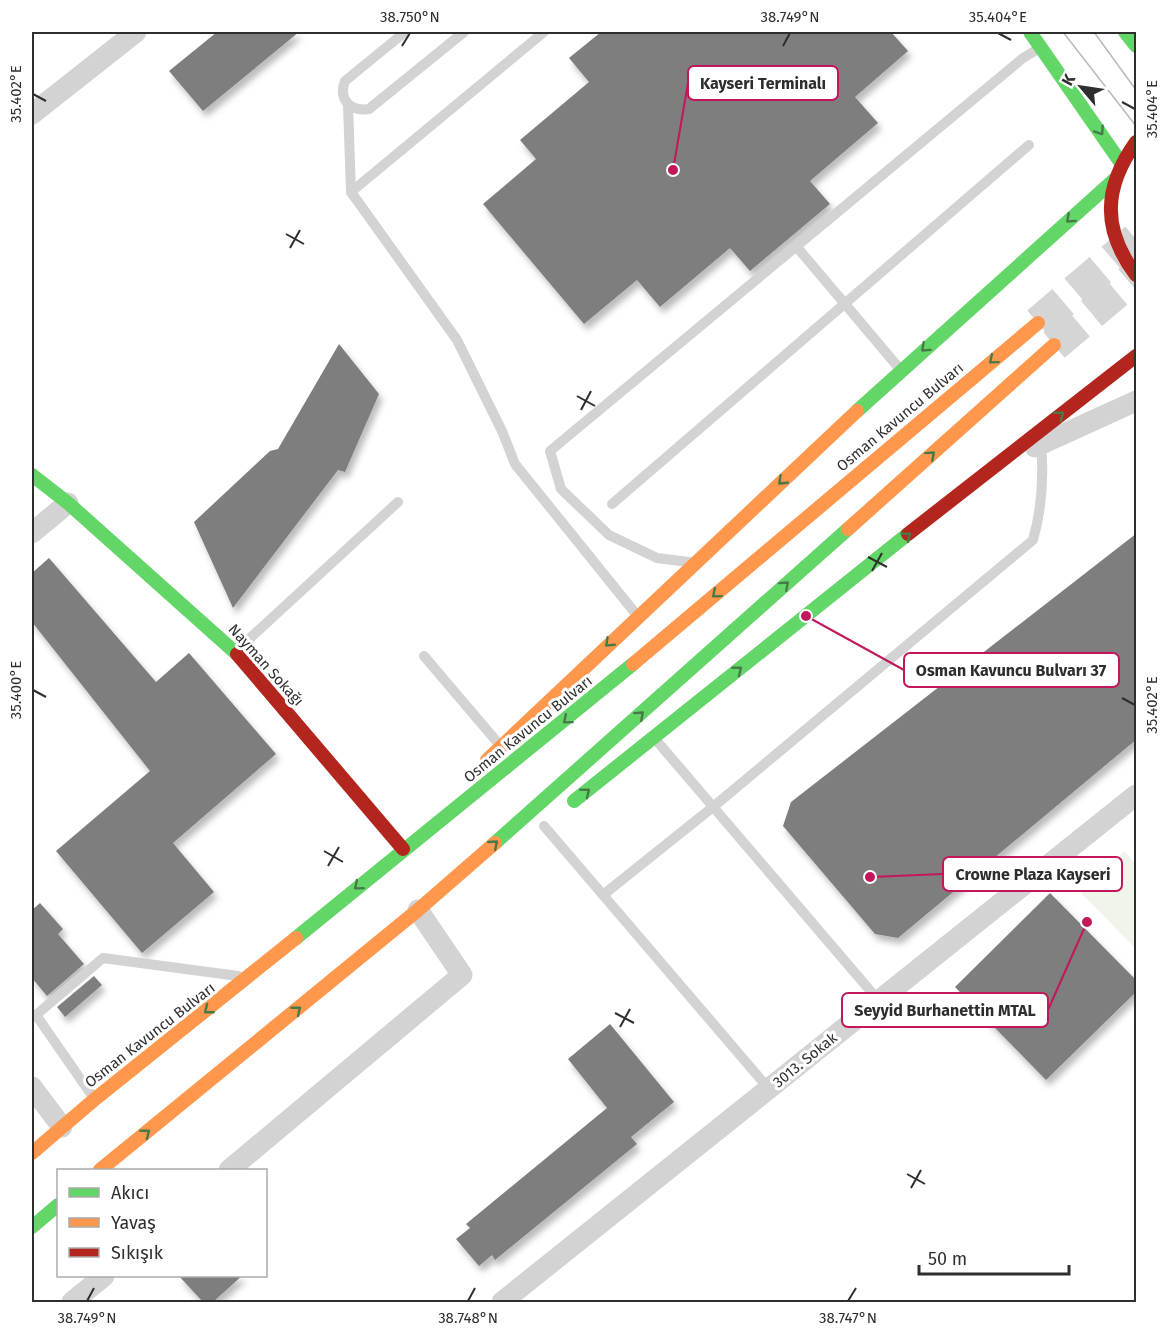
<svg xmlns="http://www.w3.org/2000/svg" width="1168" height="1334" font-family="'Fira Sans',sans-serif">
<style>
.green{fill:#f0f5eb}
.building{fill:#7e7e7e;filter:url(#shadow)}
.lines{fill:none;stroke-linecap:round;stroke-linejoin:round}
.highway-tunnel{stroke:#d5d5d5;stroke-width:33;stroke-dasharray:33 16;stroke-linecap:butt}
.lane{stroke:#d3d3d3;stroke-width:10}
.street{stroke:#d3d3d3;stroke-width:21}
.fast{stroke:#63d668;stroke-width:14}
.slow{stroke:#ff974d;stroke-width:14}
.jam{stroke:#b3261e;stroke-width:14}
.tram{stroke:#bababa;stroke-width:1.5}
.oneway{stroke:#467a48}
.ticks{fill:none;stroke:#2e2e2e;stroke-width:2}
.labels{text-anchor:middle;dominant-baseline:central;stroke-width:6;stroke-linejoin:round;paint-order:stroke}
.street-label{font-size:15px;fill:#2e2e2e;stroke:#fff}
.leader{fill:none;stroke:#c2185b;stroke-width:2}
.callout-dot{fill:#c2185b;stroke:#fff;stroke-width:2}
.callout{fill:#fff;stroke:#c2185b;stroke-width:2}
.callout-label{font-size:16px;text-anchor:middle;font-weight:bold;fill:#2e2e2e}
.neatline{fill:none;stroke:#2e2e2e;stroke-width:2}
.ticks-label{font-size:15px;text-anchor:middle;fill:#2e2e2e}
</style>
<defs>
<filter id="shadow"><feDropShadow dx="3.5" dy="6" stdDeviation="3" flood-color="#0004"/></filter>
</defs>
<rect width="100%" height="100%" fill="#fff"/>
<!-- green -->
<path class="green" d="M 1124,851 L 1136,864 L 1136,949 L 1081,893 Z"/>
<!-- building -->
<g class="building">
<path d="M 217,32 L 299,32 L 203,111 L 169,71 Z"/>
<path d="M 601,32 L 891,32 L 908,51 L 855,97 L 878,123 L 810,181 L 830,204 L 750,271 L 730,248 L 660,307 L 637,280 L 584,324 L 483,204 L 536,159 L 520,140 L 589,82 L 569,58 Z"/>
<path d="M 339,344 L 379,394 L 345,472 L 338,470 L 233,608 L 194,522 L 270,451 L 278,449 Z"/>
<path d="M 1137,533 L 1137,739 L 898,938 L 875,934 L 783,826 L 791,802 Z"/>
<path d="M 49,558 L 156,682 L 189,653 L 276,754 L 173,843 L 214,892 L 142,953 L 56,851 L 150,771 L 32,622 L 32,573 Z"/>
<path d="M 1050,893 L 1137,981 L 1137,991 L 1046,1080 L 955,987 Z"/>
<path d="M 40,903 L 63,929 L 58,934 L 84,964 L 47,996 L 32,978 L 32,910 Z"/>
<path d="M 94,976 L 102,985 L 65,1017 L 57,1007 Z"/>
<path d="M 610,1024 L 674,1102 L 631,1137 L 637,1144 L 495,1260 L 492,1255 L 479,1266 L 456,1239 L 470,1228 L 466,1224 L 607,1108 L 568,1059 Z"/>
<path d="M 178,1275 L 243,1275 L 213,1302 L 203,1302 Z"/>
</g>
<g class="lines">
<!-- highway-tunnel -->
<g class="highway-tunnel">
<path d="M 1038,323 L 1136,239"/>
<path d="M 1054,345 L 1136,276"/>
</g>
<!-- lane -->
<g class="lane">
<path d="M 405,32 L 345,81 C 338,99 350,112 369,109 L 464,32"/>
<path d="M 348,105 L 351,192 L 457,340 L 502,431 L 515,464 L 636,614"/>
<path d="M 351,192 L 544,32"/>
<path d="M 796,246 L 899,368"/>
<path d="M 612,504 L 1029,145"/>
<path d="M 689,562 L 657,558 L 609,535 L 561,489 L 550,451 L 1023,58 L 1038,49"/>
<path d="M 236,651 L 398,502"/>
<path d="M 424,656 L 498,743"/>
<path d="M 656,740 L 879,1001"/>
<path d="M 544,826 L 769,1089"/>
<path d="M 603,895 L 713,807 L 1033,540 C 1042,508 1044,477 1041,445"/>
<path d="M 93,1097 L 36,1015 L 103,958 L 238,976"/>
</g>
<!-- street -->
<g class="street">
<path d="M 32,114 L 136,32"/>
<path d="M 1035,447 L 1136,401"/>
<path d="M 32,533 L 68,503"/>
<path d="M 32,1087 L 62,1127"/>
<path d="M 229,1170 L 462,975 L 418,910"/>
<path d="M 72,1302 L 104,1276"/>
<path d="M 502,1302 L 1136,795"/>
</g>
<!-- fast -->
<g class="fast">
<path d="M 1030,32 L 1121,163"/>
<path d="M 1125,32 L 1136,46"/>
<path d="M 857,411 L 1114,180"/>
<path d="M 32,475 L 68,503 L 237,654"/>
<path d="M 574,801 L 908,534"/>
<path d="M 495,843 L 848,529"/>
<path d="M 296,938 L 633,664"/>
<path d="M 32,1227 L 58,1205"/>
</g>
<!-- slow -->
<g class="slow">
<path d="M 848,529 L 1054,345"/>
<path d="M 633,664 L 1038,323"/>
<path d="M 487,760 L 857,411"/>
<path d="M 32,1153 L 95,1099 L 296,938"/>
<path d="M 100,1170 L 418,910 L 495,843"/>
</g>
<!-- jam -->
<g class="jam">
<path d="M 1136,142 C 1103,188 1102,230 1136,275"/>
<path d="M 908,534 L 1136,356"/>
<path d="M 237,654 L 403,849"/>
</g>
<!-- tram -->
<g class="tram">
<path d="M 1063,32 L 1136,126"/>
<path d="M 1094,32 L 1136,90"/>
</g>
</g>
<!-- one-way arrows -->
<defs><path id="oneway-chevron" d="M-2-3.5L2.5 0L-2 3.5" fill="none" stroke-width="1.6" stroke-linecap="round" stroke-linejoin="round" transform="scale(1.5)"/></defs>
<g class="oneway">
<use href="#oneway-chevron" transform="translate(1100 131) rotate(56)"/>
<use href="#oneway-chevron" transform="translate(1070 219) rotate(138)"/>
<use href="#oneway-chevron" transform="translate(925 348) rotate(138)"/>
<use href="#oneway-chevron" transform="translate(993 360) rotate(140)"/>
<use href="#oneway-chevron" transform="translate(1060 415) rotate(-38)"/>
<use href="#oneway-chevron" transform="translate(931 455) rotate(-42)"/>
<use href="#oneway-chevron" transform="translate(782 481) rotate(137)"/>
<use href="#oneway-chevron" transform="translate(907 536) rotate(-39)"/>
<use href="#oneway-chevron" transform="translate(785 585) rotate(-42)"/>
<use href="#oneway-chevron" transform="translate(716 594) rotate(140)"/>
<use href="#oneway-chevron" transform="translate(609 643) rotate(137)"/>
<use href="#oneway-chevron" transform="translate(738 670) rotate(-39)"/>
<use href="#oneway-chevron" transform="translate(640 715) rotate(-42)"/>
<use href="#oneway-chevron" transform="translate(567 720) rotate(140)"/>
<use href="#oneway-chevron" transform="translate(586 792) rotate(-39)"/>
<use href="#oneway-chevron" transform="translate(494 844) rotate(-41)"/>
<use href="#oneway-chevron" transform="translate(358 886) rotate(140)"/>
<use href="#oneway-chevron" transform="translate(208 1010) rotate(142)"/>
<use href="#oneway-chevron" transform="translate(297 1010) rotate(-39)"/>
<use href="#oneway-chevron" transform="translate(146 1133) rotate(-39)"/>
</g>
<!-- ticks -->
<path class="ticks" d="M 998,33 L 1011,40M 402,46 L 410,33M 783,46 L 790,33M 33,94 L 46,101M 1122,102 L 1135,109M 286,234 L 304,244M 290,248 L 300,230M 577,396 L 595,406M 581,410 L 591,391M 868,557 L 887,567M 872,571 L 882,553M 33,690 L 46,697M 1122,698 L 1135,705M 324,851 L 343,862M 328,866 L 339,847M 615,1013 L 634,1023M 620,1027 L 630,1009M 907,1174 L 925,1184M 911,1188 L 921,1170M 87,1301 L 94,1288M 468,1301 L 475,1288M 848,1301 L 856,1288"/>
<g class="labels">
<!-- street labels -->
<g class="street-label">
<text transform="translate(900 417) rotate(-40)">Osman Kavuncu Bulvarı</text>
<text transform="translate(266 665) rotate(48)">Nayman Sokağı</text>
<text transform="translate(528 729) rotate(-39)">Osman Kavuncu Bulvarı</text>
<text transform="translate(150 1035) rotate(-38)">Osman Kavuncu Bulvarı</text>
<text transform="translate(805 1060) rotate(-39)">3013. Sokak</text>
</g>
</g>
<!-- callouts -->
<path class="leader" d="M673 170L688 83M806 616L904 670M870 877L943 874M1087 922L1048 1010"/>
<g class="callout-dot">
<circle cx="673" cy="170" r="6"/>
<circle cx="806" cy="616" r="6"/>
<circle cx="870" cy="877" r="6"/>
<circle cx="1087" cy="922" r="6"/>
</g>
<g class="callout">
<rect x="688" y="66" width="150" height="34" rx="6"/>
<rect x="904" y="653" width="215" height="34" rx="6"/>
<rect x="943" y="857" width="179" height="34" rx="6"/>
<rect x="842" y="993" width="206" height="34" rx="6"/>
</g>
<g class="callout-label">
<text x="763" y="89">Kayseri Terminalı</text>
<text x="1011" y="676">Osman Kavuncu Bulvarı 37</text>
<text x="1033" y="880">Crowne Plaza Kayseri</text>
<text x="945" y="1016">Seyyid Burhanettin MTAL</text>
</g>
<!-- border -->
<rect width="1168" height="1334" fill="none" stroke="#ffffff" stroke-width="66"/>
<!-- legend -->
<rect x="57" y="1169" width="210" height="108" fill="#ffffff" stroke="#ababab" stroke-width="1.5"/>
<rect x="69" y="1188" width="30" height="9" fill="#63d668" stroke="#ababab" stroke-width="1.5"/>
<text x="111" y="1199" font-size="18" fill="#2e2e2e">Akıcı</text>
<rect x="69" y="1218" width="30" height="9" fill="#ff974d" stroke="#ababab" stroke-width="1.5"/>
<text x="111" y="1229" font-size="18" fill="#2e2e2e">Yavaş</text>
<rect x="69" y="1248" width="30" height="9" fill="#b3261e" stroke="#ababab" stroke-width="1.5"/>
<text x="111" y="1259" font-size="18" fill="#2e2e2e">Sıkışık</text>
<!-- north arrow -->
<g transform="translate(1081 87) rotate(299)" stroke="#ffffff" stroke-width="4.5" paint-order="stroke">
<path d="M0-4.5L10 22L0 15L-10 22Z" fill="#2e2e2e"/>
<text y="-9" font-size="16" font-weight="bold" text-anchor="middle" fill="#2e2e2e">K</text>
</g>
<!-- scale -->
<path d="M919 1265v9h150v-9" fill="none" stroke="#2e2e2e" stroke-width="3"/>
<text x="928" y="1265" font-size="18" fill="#2e2e2e" stroke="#ffffff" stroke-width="4.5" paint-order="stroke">50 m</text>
<rect x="33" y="33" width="1102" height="1268" class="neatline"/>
<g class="ticks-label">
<text x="410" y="22">38.750°N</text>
<text x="790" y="22">38.749°N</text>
<text x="998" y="22">35.404°E</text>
<text transform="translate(16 94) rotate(-90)" y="5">35.402°E</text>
<text transform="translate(1152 109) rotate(-90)" y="5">35.404°E</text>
<text transform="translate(16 690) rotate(-90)" y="5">35.400°E</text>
<text transform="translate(1152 705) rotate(-90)" y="5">35.402°E</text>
<text x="87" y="1323">38.749°N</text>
<text x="468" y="1323">38.748°N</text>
<text x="848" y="1323">38.747°N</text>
</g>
</svg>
